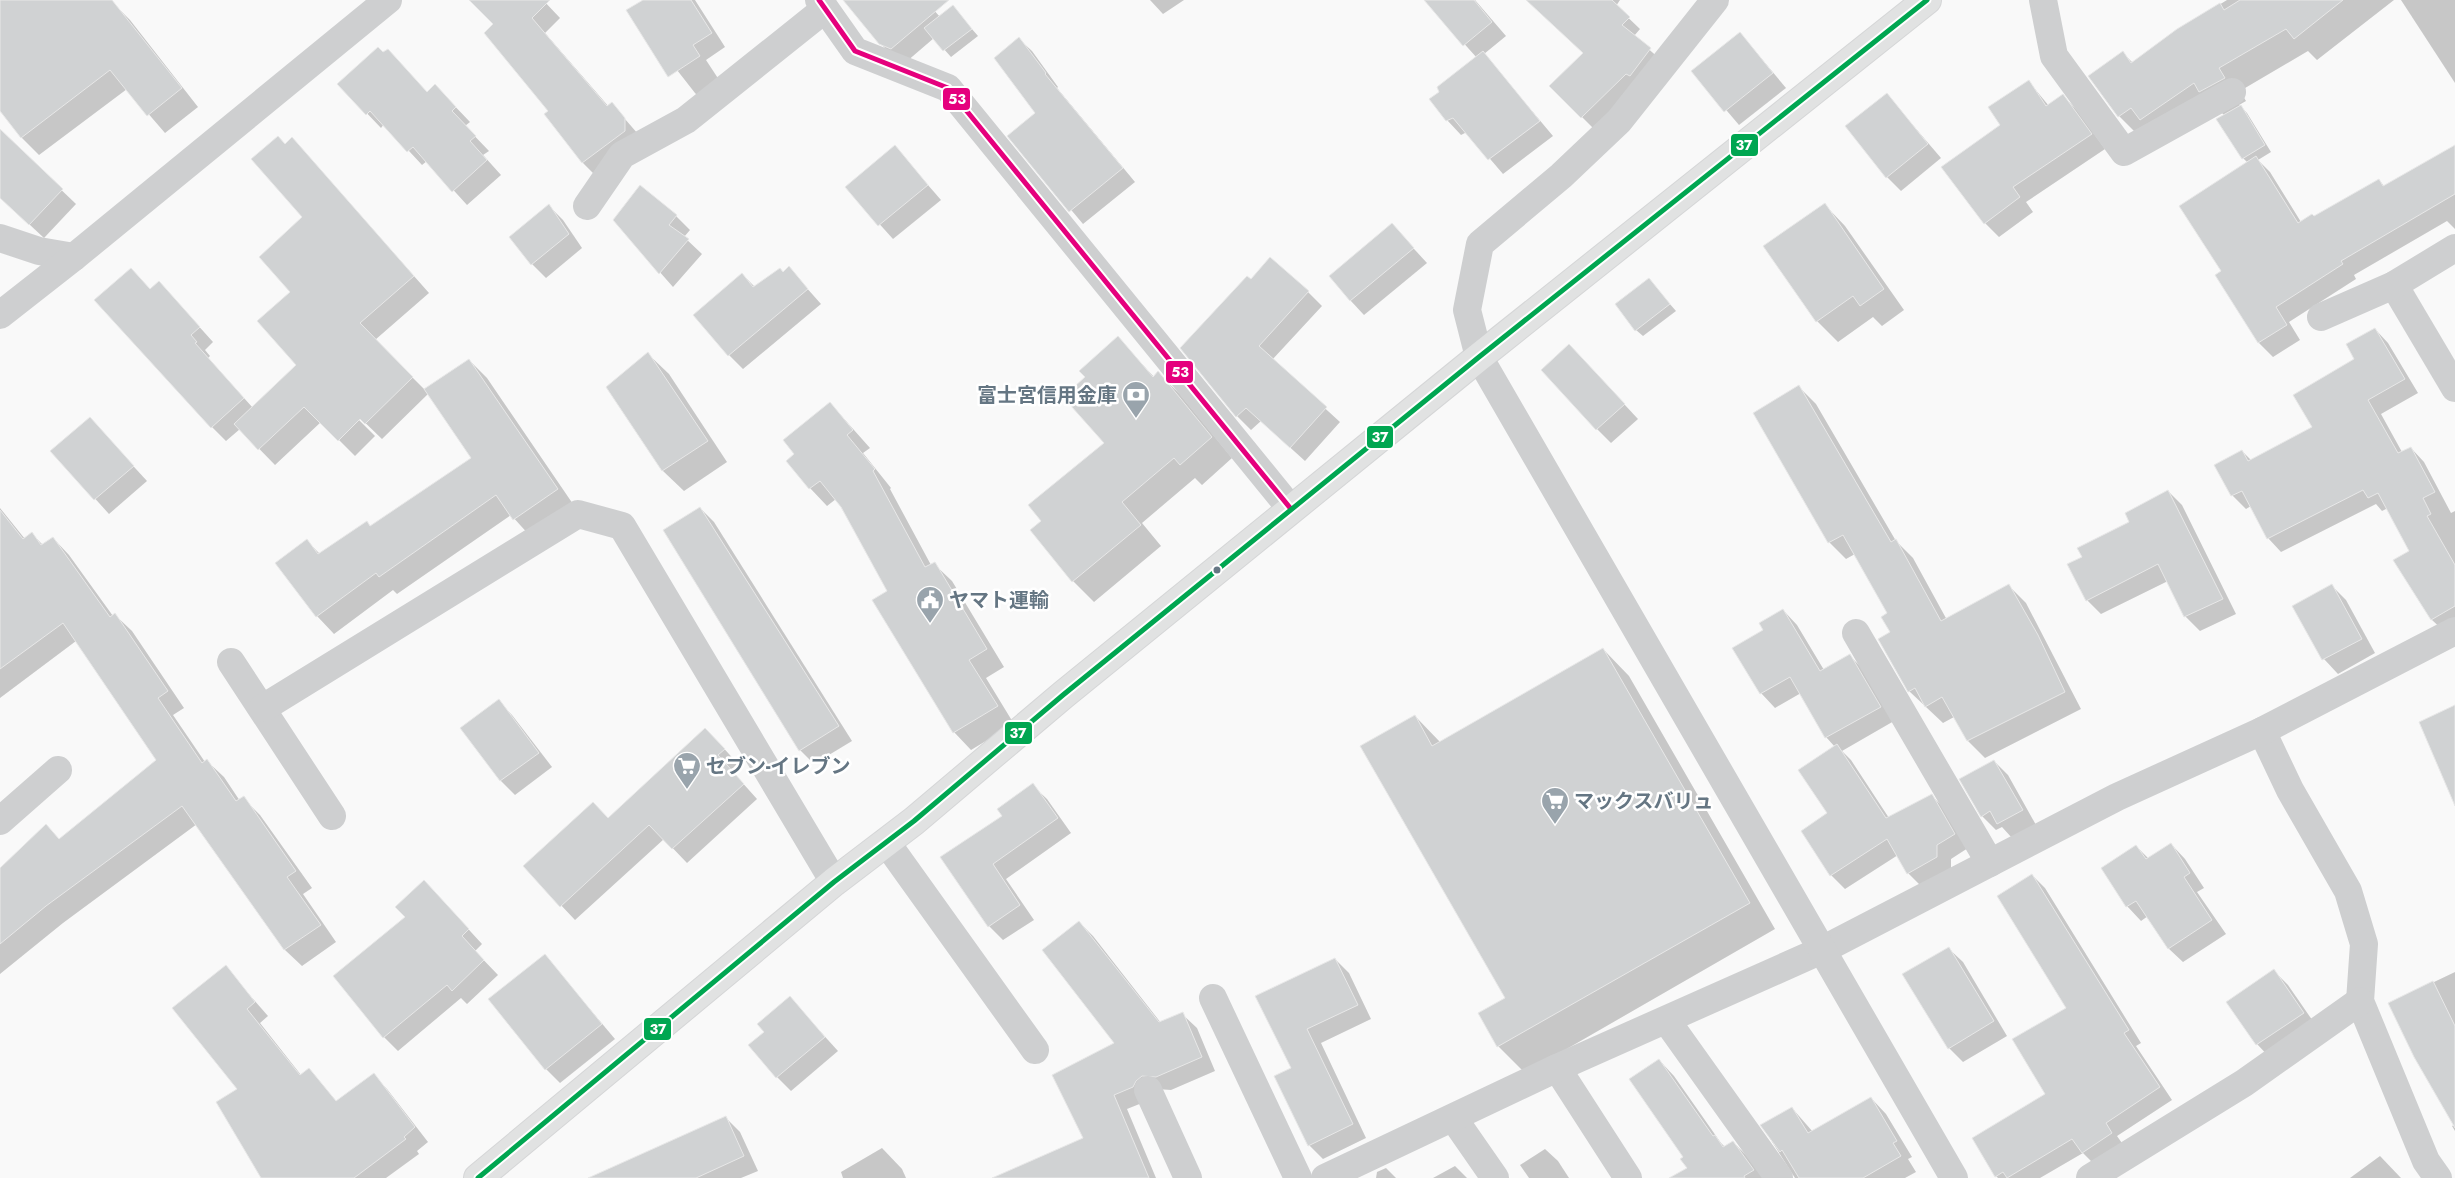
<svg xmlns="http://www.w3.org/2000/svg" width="2455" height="1178" font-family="Jost,'Noto Sans JP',sans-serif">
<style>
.shadow{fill:#0003}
.building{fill:#d0d2d3;stroke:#e8e8e8}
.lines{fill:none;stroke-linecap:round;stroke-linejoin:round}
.secondary-casing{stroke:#d5d6d7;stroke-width:30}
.minor{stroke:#cecfd0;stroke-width:28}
.tertiary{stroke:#cecfd0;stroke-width:28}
.secondary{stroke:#e1e2e2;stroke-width:28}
.bus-1-casing{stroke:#fff;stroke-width:9}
.bus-2-casing{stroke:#fff;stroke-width:9}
.bus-1{stroke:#e5007d;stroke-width:5}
.bus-2{stroke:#00a651;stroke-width:5}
.bus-dot{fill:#657683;stroke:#fff;stroke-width:2}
.labels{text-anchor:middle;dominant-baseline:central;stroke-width:5;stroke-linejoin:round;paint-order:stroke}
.poi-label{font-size:20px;font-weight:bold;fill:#657683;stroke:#fff;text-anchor:start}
.line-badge{stroke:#fff;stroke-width:2}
.badge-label{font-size:14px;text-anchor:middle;font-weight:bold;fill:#fff}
</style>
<rect width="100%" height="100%" fill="#f9f9f9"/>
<!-- shadow -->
<g class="shadow">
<path d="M 0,0 L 104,0 L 112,2 L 130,20 L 198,107 L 165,133 L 127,89 L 39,155 L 22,138 L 0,109 Z"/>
<path d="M 470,0 L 543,0 L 560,18 L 545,33 L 609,107 L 612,104 L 638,134 L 597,177 L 583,163 L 546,114 L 550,111 L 495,24 Z"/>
<path d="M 642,0 L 695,0 L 725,47 L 706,60 L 727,92 L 709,107 L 695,93 L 630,10 L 643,2 Z"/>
<path d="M 845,0 L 925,0 L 940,17 L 959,14 L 978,36 L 951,57 L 934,38 L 906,62 L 895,58 L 880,43 Z"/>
<path d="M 1150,0 L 1184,0 L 1163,14 Z"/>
<path d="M 1425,0 L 1475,0 L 1506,36 L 1484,54 L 1553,136 L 1503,174 L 1467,132 L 1461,135 L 1447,120 L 1477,58 Z"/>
<path d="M 1541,0 L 1620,0 L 1616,6 L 1640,29 L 1634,36 L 1662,61 L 1593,128 L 1551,86 L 1585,53 Z"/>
<path d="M 2227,0 L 2394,0 L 2317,60 L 2308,51 L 2240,91 L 2246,101 L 2239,105 L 2247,113 L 2271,152 L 2258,160 L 2270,172 L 2301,222 L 2314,218 L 2379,180 L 2385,187 L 2455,146 L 2455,229 L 2447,221 L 2354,275 L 2356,279 L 2289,322 L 2300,340 L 2273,357 L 2259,343 L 2217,275 L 2223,271 L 2248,163 L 2243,158 L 2224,115 L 2215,106 L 2141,138 L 2119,116 L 2123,53 L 2133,63 L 2178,30 Z"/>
<path d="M 2401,0 L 2455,0 L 2455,83 Z"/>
<path d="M 1740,33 L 1786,88 L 1739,125 L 1693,71 Z"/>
<path d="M 1019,39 L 1032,51 L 1058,87 L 1057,88 L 1135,182 L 1083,224 L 1009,136 L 1037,113 Z"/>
<path d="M 2029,82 L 2049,106 L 2063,96 L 2077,110 L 2105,149 L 2026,202 L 2033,212 L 1999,237 L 1985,223 Z"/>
<path d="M 339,84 L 427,93 L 449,100 L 470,122 L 465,126 L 489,151 L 483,155 L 501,175 L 467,205 L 427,161 L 422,165 L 384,124 L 381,128 Z"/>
<path d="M 1887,95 L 1941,158 L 1901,191 L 1887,177 Z"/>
<path d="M 4,135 L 76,204 L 44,238 L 0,197 L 0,139 Z"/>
<path d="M 292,138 L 429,293 L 375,340 L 425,390 L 469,360 L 487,378 L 575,507 L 531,537 L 511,515 L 397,594 L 393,590 L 334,634 L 317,616 L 307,541 L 320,554 L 370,527 L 473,458 L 429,393 L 382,439 L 356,414 L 355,416 L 375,436 L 355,456 L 321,422 L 275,465 L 240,429 L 226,441 L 212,427 L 151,290 L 159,282 L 213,342 L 205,350 L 210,356 L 208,358 L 253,408 L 298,365 L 292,292 L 304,217 L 285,145 Z"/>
<path d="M 895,147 L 941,200 L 893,239 L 847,188 Z"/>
<path d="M 1825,205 L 1845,226 L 1904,310 L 1882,326 L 1873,317 L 1838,342 L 1817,321 Z"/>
<path d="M 549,206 L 563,220 L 582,248 L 546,278 L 532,264 Z"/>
<path d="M 676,216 L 690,230 L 684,237 L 702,254 L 673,287 L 614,220 Z"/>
<path d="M 1392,225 L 1427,263 L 1364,315 L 1350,300 Z"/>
<path d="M 789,268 L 821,304 L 743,369 L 729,355 L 742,274 L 755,287 Z"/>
<path d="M 1649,280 L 1676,311 L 1643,336 L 1636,330 Z"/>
<path d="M 1251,281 L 1308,292 L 1322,306 L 1272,360 L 1340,422 L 1305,461 L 1261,421 L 1251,430 L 1237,416 Z"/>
<path d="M 2375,329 L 2388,343 L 2418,393 L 2381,414 L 2402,452 L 2411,448 L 2424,462 L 2451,513 L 2455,511 L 2455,628 L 2446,633 L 2432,620 L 2395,560 L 2410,551 L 2388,508 L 2382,511 L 2376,504 L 2281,552 L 2268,538 L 2251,506 L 2246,509 L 2232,495 L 2216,466 L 2242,451 L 2251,460 L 2314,428 Z"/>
<path d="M 1118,338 L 1154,377 L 1158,373 L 1179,393 L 1232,458 L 1202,485 L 1195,478 L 1142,523 L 1161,546 L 1094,602 L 1073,581 L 1042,521 L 1105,443 L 1087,377 Z"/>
<path d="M 648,354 L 669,374 L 727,462 L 684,491 L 663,471 L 608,388 Z"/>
<path d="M 1583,360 L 1638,419 L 1611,443 L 1597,429 Z"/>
<path d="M 1799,387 L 1816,404 L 1896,541 L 1913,558 L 1947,620 L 2009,586 L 2026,603 L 2081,709 L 1985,758 L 1968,741 L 1954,717 L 1943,723 L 1909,691 L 1889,614 L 1855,554 L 1846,559 L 1829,542 Z"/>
<path d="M 830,403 L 870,448 L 863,453 L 891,488 L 890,489 L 931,565 L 934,564 L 952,581 L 1004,667 L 986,678 L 1014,724 L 971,750 L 954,732 L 888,591 L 842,506 L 836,499 L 827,506 L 810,488 L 796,454 Z"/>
<path d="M 90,419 L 147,481 L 109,514 L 52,451 Z"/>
<path d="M 2168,491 L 2182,505 L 2236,614 L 2200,631 L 2185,616 L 2168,581 L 2101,614 L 2087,600 L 2084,558 Z"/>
<path d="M 0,508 L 25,539 L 32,534 L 43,545 L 53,538 L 69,555 L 113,616 L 115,615 L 132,631 L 184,708 L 173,715 L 205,762 L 207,761 L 224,777 L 240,801 L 243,798 L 260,815 L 312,888 L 303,894 L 336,942 L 302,966 L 285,950 L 197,824 L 63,923 L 0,974 L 0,889 L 158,761 L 76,641 L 0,698 Z"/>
<path d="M 700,508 L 714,522 L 852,741 L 814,764 L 800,750 L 664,530 Z"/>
<path d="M 2332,586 L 2346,600 L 2375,653 L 2338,674 L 2324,659 L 2294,606 Z"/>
<path d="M 1783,610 L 1797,625 L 1824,670 L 1850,656 L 1864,670 L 1894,721 L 1842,751 L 1851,760 L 1889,818 L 1931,795 L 1946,810 L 1968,848 L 1951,859 L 1951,871 L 1922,887 L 1908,873 L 1898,855 L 1845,889 L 1831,875 L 1829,814 L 1835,747 L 1826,737 L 1801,693 L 1775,708 L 1761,693 L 1765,630 Z"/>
<path d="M 1603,649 L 1629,676 L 1775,929 L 1525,1073 L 1498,1046 L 1507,999 L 1415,716 L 1440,742 Z"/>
<path d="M 498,701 L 512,715 L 552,767 L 515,795 L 501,781 L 461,728 Z"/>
<path d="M 719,743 L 738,764 L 731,770 L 757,799 L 687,863 L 664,839 L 575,920 L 524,866 L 608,819 Z"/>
<path d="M 1994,761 L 2008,775 L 2036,825 L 2012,838 L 2002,827 L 1996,830 L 1982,816 Z"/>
<path d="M 1032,785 L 1047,799 L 1071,833 L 1006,879 L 1034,920 L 1003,940 L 989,926 L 942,858 L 1003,816 Z"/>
<path d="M 2171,844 L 2185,859 L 2204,888 L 2197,892 L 2226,934 L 2183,962 L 2168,948 L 2148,916 L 2141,921 L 2127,906 L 2102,869 L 2136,846 L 2149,859 Z"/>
<path d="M 2032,875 L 2045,888 L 2141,1043 L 2136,1046 L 2172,1100 L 2117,1136 L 2124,1146 L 2095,1165 L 2083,1153 L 2040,1178 L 1998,1178 L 1996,1176 L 2047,1094 L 2068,1008 Z"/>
<path d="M 438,896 L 482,944 L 475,951 L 498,975 L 467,1004 L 461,998 L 398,1051 L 384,1037 Z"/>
<path d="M 1079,922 L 1093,936 L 1161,1023 L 1182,1014 L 1197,1028 L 1215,1071 L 1171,1090 L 1157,1089 L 1147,1101 L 1127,1109 L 1156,1178 L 1016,1178 L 1084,1139 L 1116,1044 Z"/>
<path d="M 1948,948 L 1963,962 L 2007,1036 L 1963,1062 L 1949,1048 L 1904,974 Z"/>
<path d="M 545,956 L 615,1039 L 560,1083 L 546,1069 L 490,999 Z"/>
<path d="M 1335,959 L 1349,973 L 1371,1019 L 1321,1043 L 1366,1138 L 1323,1159 L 1309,1145 L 1292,1069 L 1257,996 Z"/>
<path d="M 225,967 L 268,1016 L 260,1023 L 301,1075 L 309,1070 L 337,1102 L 373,1075 L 387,1089 L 428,1142 L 417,1151 L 419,1154 L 386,1178 L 262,1178 L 239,1089 Z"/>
<path d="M 2274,971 L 2288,985 L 2317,1027 L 2271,1059 L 2257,1044 Z"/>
<path d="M 2455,972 L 2455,1131 L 2452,1126 L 2454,1125 L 2390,1003 Z"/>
<path d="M 790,998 L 838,1051 L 791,1091 L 777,1077 L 766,1032 Z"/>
<path d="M 1659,1060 L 1674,1076 L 1721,1143 L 1725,1147 L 1733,1142 L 1749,1158 L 1763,1178 L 1687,1178 L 1693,1174 L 1685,1157 Z"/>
<path d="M 1871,1098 L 1886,1114 L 1912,1157 L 1908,1159 L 1916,1172 L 1905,1178 L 1795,1178 L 1762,1126 L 1792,1108 L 1813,1132 Z"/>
<path d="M 726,1118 L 740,1132 L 758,1171 L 741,1178 L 627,1178 Z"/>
<path d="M 882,1148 L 902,1169 L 906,1178 L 843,1178 L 841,1172 Z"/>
<path d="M 1545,1149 L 1558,1161 L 1569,1178 L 1529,1178 L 1520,1165 Z"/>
<path d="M 2380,1156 L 2401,1178 L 2350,1178 Z"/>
<path d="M 1455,1166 L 1467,1178 L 1433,1178 Z"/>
<path d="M 1386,1168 L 1396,1178 L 1376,1178 L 1377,1172 Z"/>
</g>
<!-- building -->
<g class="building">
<path d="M 0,0 L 112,0 L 182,88 L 147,116 L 110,70 L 21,138 L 0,111 Z"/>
<path d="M 469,0 L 550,0 L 532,18 L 607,106 L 612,102 L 625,118 L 625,131 L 582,163 L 544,114 L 548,111 L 484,33 L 493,24 Z"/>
<path d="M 643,0 L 691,0 L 712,33 L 693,45 L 700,56 L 668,77 L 626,10 Z"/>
<path d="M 843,0 L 949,0 L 891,49 L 879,44 Z"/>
<path d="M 1424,0 L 1474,0 L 1492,22 L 1463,46 Z"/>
<path d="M 1526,0 L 1612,0 L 1630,17 L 1622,25 L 1651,48 L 1630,76 L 1626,74 L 1581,118 L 1549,86 L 1583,53 Z"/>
<path d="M 2240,0 L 2343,0 L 2294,39 L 2286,29 L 2219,68 L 2225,78 L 2199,92 L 2194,83 L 2140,120 L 2131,108 L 2118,117 L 2088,76 L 2123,51 L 2131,63 L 2177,29 L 2220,3 L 2224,10 Z"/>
<path d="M 953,5 L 972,29 L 943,51 L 924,28 Z"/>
<path d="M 1740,32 L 1773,73 L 1724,112 L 1691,71 Z"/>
<path d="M 1019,37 L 1046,73 L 1045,74 L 1123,168 L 1069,212 L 1007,136 L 1035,113 L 994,58 Z"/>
<path d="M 378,47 L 383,52 L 388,49 L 427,92 L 435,84 L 456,107 L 452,111 L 476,136 L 470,141 L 487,160 L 452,192 L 413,147 L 407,152 L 370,111 L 366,115 L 337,84 Z"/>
<path d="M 1483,51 L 1540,121 L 1488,160 L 1453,118 L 1446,121 L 1429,99 L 1439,92 L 1437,87 Z"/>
<path d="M 2029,80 L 2046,106 L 2063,94 L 2092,134 L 2013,187 L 2020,197 L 1984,224 L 1941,167 L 2000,125 L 1988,107 Z"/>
<path d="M 1887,93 L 1928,144 L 1886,178 L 1845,126 Z"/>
<path d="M 2241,105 L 2265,145 L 2242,159 L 2216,119 Z"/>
<path d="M 0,129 L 63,189 L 29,225 L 0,198 Z"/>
<path d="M 278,136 L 285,144 L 292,137 L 414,276 L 360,323 L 413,377 L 365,424 L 360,419 L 338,441 L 304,407 L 258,450 L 234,424 L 296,365 L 257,321 L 290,292 L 259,257 L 302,217 L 251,159 Z"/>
<path d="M 895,145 L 928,185 L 878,226 L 845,187 Z"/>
<path d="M 2455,145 L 2455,194 L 2341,261 L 2343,264 L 2276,307 L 2287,325 L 2258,343 L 2215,275 L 2221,271 L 2179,206 L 2256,156 L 2298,223 L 2312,214 L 2314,216 L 2379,179 L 2383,186 Z"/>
<path d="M 640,185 L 677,215 L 669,225 L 689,239 L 659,274 L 613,220 Z"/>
<path d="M 1825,203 L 1884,289 L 1860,306 L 1853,296 L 1816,322 L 1763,246 Z"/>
<path d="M 549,204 L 569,234 L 531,265 L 509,237 Z"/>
<path d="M 1392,223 L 1414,248 L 1350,301 L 1329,276 Z"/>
<path d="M 1270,257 L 1309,291 L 1259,346 L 1327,407 L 1290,448 L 1246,408 L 1236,417 L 1180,348 L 1247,276 L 1251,279 Z"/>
<path d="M 789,266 L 808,289 L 728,356 L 693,315 L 742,273 L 753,287 L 780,268 L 783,272 Z"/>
<path d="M 131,268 L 150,289 L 159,281 L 200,327 L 191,335 L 197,342 L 195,343 L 244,398 L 211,428 L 94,300 Z"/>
<path d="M 1649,278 L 1670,304 L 1635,331 L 1615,304 Z"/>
<path d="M 2375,328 L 2405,379 L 2368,400 L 2398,453 L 2411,447 L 2435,492 L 2423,498 L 2431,514 L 2427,516 L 2455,565 L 2455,606 L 2431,620 L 2393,560 L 2409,551 L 2378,493 L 2368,498 L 2363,490 L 2267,539 L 2242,491 L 2231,496 L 2214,465 L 2242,450 L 2248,461 L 2312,427 L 2293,395 L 2354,359 L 2346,344 Z"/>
<path d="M 1118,336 L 1153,377 L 1158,371 L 1212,437 L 1180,465 L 1174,458 L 1122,502 L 1141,525 L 1072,582 L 1030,530 L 1041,521 L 1028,505 L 1104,443 L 1063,397 L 1085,377 L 1079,371 Z"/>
<path d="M 1569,344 L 1625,404 L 1596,430 L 1541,370 Z"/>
<path d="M 648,352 L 708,441 L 662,471 L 606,387 Z"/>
<path d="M 469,359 L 558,489 L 513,520 L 496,495 L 379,577 L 376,573 L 316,617 L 275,563 L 307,539 L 318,554 L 367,521 L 370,526 L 471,458 L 424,389 Z"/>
<path d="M 1799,385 L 1891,542 L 1896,539 L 1941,621 L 2009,584 L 2038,635 L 2065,692 L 1967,741 L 1942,697 L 1925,707 L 1915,688 L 1908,692 L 1878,639 L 1890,632 L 1881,617 L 1887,613 L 1843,535 L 1828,543 L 1753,413 Z"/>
<path d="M 830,402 L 853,430 L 847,435 L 875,469 L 873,471 L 925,567 L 935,562 L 987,649 L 969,660 L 998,706 L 953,733 L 872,600 L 887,591 L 841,507 L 820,481 L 809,489 L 786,461 L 794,454 L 783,440 Z"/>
<path d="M 90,417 L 134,466 L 94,500 L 50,451 Z"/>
<path d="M 2168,490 L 2223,599 L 2184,617 L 2158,564 L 2086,601 L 2067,564 L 2082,557 L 2077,548 L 2129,522 L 2125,513 Z"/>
<path d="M 700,507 L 839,726 L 799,751 L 663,530 Z"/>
<path d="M 0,510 L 23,539 L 32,532 L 41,545 L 53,537 L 110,617 L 115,613 L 168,691 L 158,698 L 202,763 L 207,759 L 236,801 L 244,796 L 296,871 L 287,877 L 321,925 L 284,950 L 182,806 L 46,906 L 0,944 L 0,868 L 46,824 L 59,839 L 156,760 L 63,623 L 0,669 Z"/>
<path d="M 2332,584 L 2362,639 L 2322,660 L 2292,606 Z"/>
<path d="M 1783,609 L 1820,671 L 1850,654 L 1881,707 L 1825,738 L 1790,677 L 1760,694 L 1732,648 L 1763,630 L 1759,623 Z"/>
<path d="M 1603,648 L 1750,903 L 1497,1047 L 1478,1013 L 1505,998 L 1360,746 L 1415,715 L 1432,746 Z"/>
<path d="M 499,699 L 539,753 L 500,781 L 460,728 Z"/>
<path d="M 2455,705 L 2455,806 L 2419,722 Z"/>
<path d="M 705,728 L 725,749 L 718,755 L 744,784 L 672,849 L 649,825 L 560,907 L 523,866 L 593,802 L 608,818 Z"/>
<path d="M 1837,744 L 1886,818 L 1932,794 L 1955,834 L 1937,845 L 1937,857 L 1907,874 L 1887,839 L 1830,876 L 1801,831 L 1827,813 L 1798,770 Z"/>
<path d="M 1994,760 L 2023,810 L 1997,824 L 1990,811 L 1981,817 L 1959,779 Z"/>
<path d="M 1033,783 L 1058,818 L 993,864 L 1020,905 L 988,927 L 940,857 L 1002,816 L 997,809 Z"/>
<path d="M 2171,843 L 2190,873 L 2184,877 L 2212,920 L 2168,949 L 2136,901 L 2126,907 L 2101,868 L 2136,845 L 2146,859 Z"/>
<path d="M 2032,874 L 2129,1030 L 2124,1033 L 2160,1087 L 2106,1123 L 2112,1133 L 2082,1153 L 2072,1139 L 2007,1178 L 2003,1172 L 1995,1177 L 1972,1138 L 2045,1094 L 2012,1039 L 2066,1008 L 1997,896 Z"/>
<path d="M 424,880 L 469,929 L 462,936 L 484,960 L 452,991 L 447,985 L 383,1038 L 333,976 L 405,917 L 395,907 Z"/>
<path d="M 1079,921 L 1159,1022 L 1183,1012 L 1202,1057 L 1156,1077 L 1142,1076 L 1136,1081 L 1133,1087 L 1114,1095 L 1149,1178 L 992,1178 L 1083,1138 L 1052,1075 L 1114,1043 L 1042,950 Z"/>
<path d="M 1949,947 L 1994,1021 L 1948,1049 L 1902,974 Z"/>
<path d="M 545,954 L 602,1024 L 545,1070 L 488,999 Z"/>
<path d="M 1335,958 L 1358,1005 L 1307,1029 L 1353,1124 L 1308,1146 L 1274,1076 L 1291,1068 L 1255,996 Z"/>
<path d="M 226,965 L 255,1002 L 247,1009 L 300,1075 L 309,1068 L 336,1101 L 374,1073 L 415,1127 L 404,1137 L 406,1139 L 354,1178 L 261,1178 L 216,1102 L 237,1089 L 172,1008 Z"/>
<path d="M 2274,969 L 2304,1013 L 2256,1045 L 2226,1002 Z"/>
<path d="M 2433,981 L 2455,1026 L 2455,1128 L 2414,1057 L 2388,1003 Z"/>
<path d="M 790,996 L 825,1037 L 776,1078 L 748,1045 L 764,1032 L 757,1024 Z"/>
<path d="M 1659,1059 L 1713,1136 L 1715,1135 L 1723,1147 L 1733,1141 L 1754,1170 L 1744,1176 L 1745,1178 L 1669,1178 L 1687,1168 L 1680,1159 L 1683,1157 L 1629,1079 Z"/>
<path d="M 1871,1097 L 1897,1141 L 1893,1143 L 1901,1156 L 1863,1178 L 1799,1178 L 1782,1150 L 1780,1152 L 1760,1125 L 1792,1107 L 1808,1133 Z"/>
<path d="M 726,1116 L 744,1156 L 696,1178 L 588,1178 Z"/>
</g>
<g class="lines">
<defs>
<path id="secondary" d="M 478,1178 L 834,882 L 914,821 L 1063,695 L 1479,357 L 1927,0"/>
</defs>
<!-- secondary casing -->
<use href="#secondary" class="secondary-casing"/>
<!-- minor -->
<g class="minor">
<path d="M 819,0 L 855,51 L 948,88 L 1291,509"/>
<path d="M 2043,0 L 2054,56 L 2124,152 L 2232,92"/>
<path d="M 587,206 L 622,155 L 686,120 L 825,9"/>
<path d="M 0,238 L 39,251 L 74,257"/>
<path d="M 2394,285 L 2455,388"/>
<path d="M 0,315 L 74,257 L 388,0"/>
<path d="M 2321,317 L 2394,285 L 2455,248"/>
<path d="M 1479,357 L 1467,310 L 1480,244 L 1561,176 L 1619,121 L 1715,0"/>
<path d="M 1856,633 L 1990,863"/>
<path d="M 231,662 L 332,816"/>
<path d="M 263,708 L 578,514 L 622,526 L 834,882"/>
<path d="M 2262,731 L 2290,790 L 2348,891 L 2364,944 L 2360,1001 L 2426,1161 L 2438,1178"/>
<path d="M 0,821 L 58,770"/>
<path d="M 886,842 L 1035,1050"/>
<path d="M 1213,998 L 1298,1178"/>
<path d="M 1667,1021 L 1779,1178"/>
<path d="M 1557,1068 L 1628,1178"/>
<path d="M 1148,1090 L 1188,1178"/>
<path d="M 1454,1119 L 1495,1178"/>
<path d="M 1325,1178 L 1557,1068 L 1822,950 L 2117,797 L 2262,731 L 2455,631"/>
<path d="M 2090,1178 L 2244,1083 L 2360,1001"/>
</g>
<!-- tertiary -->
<path class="tertiary" d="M 1479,357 L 1954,1178"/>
<!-- secondary -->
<use href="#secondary" class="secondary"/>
<defs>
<path id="bus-1" d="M 819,0 L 855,51 L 948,88 L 1291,509"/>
<path id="bus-2" d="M 478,1178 L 834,882 L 914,821 L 1063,695 L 1479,357 L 1927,0"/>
</defs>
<!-- bus-1 casing -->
<use href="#bus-1" class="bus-1-casing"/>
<!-- bus-2 casing -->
<use href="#bus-2" class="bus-2-casing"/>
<!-- bus-1 -->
<use href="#bus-1" class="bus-1"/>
<!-- bus-2 -->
<use href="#bus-2" class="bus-2"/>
</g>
<!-- icons -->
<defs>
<symbol id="bank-pin" viewBox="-11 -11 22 30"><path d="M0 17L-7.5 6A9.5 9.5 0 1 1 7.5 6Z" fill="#99a4ac" stroke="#fff"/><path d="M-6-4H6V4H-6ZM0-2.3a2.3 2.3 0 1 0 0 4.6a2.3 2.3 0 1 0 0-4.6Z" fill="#fff"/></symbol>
<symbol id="civic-pin" viewBox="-11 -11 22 30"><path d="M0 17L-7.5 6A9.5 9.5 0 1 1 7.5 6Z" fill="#99a4ac" stroke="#fff"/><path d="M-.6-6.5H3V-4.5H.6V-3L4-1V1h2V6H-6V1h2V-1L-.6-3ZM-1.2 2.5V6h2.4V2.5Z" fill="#fff"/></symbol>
<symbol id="supermarket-pin" viewBox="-11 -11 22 30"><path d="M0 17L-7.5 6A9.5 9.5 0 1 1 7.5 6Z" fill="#99a4ac" stroke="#fff"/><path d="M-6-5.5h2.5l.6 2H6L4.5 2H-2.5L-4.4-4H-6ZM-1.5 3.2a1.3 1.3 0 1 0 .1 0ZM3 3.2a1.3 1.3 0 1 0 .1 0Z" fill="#fff"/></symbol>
</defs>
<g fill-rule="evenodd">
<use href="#bank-pin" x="1120" y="379" width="32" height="43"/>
<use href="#civic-pin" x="914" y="584" width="32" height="43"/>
<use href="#supermarket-pin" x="671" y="750" width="32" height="43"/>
<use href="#supermarket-pin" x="1539" y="785" width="32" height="43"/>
</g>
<!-- markers -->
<circle class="bus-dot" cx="1217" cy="570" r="4.5"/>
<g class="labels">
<!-- poi labels -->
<g class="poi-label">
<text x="1117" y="395" text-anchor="end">富士宮信用金庫</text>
<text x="949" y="600">ヤマト運輸</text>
<text x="706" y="766">セブン-イレブン</text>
<text x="1574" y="801">マックスバリュ</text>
</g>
</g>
<g class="line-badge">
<rect x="942" y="87" width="29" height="24" rx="5" fill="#e5007d"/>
<rect x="1730" y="133" width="29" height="24" rx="5" fill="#00a651"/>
<rect x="1165" y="360" width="29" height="24" rx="5" fill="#e5007d"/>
<rect x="1366" y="425" width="28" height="24" rx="5" fill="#00a651"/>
<rect x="1004" y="721" width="29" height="24" rx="5" fill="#00a651"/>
<rect x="643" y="1017" width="29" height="24" rx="5" fill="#00a651"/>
</g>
<g class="badge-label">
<text x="957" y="104">53</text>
<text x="1744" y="150">37</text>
<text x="1180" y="377">53</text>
<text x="1380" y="442">37</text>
<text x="1018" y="738">37</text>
<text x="658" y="1034">37</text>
</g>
</svg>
